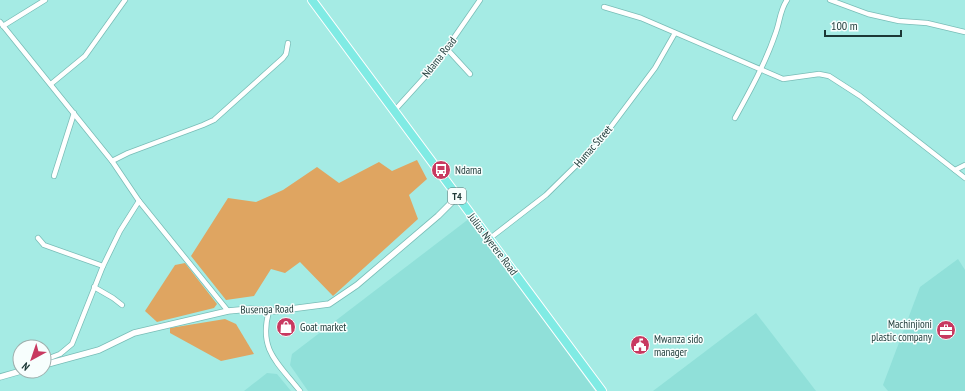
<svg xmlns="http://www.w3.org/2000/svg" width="965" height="391" font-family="'PT Sans Narrow',sans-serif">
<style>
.built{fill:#90e0d9}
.green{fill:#dfa561}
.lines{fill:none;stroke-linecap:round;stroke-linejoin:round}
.minor-casing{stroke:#79bdb7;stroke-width:6}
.tertiary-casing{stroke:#79bdb7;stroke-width:7}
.trunk-casing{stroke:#fff;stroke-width:10}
.minor{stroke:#fff;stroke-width:4.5}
.tertiary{stroke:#fff;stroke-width:5.5}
.trunk{stroke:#80ebe4;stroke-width:8}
.labels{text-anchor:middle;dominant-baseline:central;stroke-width:3;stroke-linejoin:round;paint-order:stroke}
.shield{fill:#f7fefd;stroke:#5e7372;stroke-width:1}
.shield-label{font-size:10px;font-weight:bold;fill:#1c3836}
.street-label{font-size:11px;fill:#1c3836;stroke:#f7fefd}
.poi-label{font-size:11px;fill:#1c3836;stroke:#f7fefd;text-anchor:start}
</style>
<rect width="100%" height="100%" fill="#a5ebe4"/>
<!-- built -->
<g class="built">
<path d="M 470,218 L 595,391 L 308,391 L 290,365 L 292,354 Z"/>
<path d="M 958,259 L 965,270 L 965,391 L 888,391 L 883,385 L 920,287 Z"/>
<path d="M 756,313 L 816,391 L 653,391 Z"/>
<path d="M 267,373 L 277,374 L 291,391 L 244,391 Z"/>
</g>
<!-- green -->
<g class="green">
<path d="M 417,160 L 427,179 L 409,195 L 418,219 L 333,296 L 300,262 L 285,273 L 271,269 L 254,296 L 226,300 L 191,256 L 228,198 L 256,202 L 283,190 L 317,167 L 339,183 L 379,162 L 392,171 Z"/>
<path d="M 185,263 L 217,304 L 214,308 L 157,322 L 145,311 L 175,265 Z"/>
<path d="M 225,319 L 236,324 L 254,354 L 221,361 L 170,333 L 170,328 Z"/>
</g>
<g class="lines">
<defs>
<g id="minor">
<path d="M 830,0 L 868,14 L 899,21 L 927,23 L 965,32"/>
<path d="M 604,7 L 641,18 L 783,79 L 819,74 L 829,76 L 860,96 L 965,178"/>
<path d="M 0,22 L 112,161 L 139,201 L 228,311"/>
<path d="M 3,26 L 45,0"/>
<path d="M 447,49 L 470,74"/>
<path d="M 51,84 L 85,56 L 125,0"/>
<path d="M 394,111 L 433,68 L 480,0"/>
<path d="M 735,118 C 750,91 766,62 776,32 C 780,21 780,10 787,0"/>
<path d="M 112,161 L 128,153 L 203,125 L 214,120 L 283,58 L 286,54 L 288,43"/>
<path d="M 955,170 L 965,165"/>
<path d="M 54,176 L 74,113"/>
<path d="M 38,238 L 44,245 L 103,266"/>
<path d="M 489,239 L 546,195 L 598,144 L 655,68 L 675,33"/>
<path d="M 94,287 L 113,298 L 122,305"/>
<path d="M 269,311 C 258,350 278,363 300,391"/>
<path d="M 44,360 L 60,354 L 72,344 L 103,266 L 120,231 L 139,201"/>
</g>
<g id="tertiary">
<path d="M 44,365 L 99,350 L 134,333 L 228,311 L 250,309 L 275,311 L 329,304 L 357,285 L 438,216 L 458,196"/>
<path d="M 0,377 L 21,371"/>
</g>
<path id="trunk" d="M 312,0 L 602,391"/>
</defs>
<!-- minor casing -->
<use href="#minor" class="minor-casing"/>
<!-- tertiary casing -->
<use href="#tertiary" class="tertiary-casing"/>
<!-- trunk casing -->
<use href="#trunk" class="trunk-casing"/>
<!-- minor -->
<use href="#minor" class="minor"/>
<!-- tertiary -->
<use href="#tertiary" class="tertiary"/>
<!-- trunk -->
<use href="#trunk" class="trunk"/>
</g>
<!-- icons -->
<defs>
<symbol id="bus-disc" viewBox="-11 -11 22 22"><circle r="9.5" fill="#c83960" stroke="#f7fefd"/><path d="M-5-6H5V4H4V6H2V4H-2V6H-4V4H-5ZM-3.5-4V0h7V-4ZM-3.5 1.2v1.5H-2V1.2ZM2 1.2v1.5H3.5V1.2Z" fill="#fff"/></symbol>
<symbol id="shop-disc" viewBox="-11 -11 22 22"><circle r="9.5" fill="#c83960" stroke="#f7fefd"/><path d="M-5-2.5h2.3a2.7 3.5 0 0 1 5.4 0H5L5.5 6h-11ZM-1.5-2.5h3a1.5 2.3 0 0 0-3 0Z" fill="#fff"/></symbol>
<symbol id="office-disc" viewBox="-11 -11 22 22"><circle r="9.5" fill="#c83960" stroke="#f7fefd"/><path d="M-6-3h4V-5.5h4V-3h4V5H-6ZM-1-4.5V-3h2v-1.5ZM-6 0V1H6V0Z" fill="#fff"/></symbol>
<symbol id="civic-disc" viewBox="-11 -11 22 22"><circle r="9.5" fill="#c83960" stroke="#f7fefd"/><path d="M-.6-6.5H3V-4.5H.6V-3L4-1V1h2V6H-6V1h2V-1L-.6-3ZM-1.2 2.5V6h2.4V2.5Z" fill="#fff"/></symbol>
</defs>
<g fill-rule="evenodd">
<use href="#bus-disc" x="430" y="159" width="22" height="22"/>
<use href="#shop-disc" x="275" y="316" width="22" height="22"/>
<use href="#office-disc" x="935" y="319" width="22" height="22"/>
<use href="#civic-disc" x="629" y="334" width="22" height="22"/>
</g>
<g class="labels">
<!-- shield labels -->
<rect class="shield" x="448" y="188" width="18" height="16" rx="3"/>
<g class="shield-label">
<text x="457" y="196">T4</text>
</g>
<!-- street labels -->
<g class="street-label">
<text transform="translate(439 57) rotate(-52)">Ndama Road</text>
<text transform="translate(593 146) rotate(-49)">Humac Street</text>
<text transform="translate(493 244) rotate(53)">Julius Nyerere Road</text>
<text transform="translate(267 309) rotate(-1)">Busenga Road</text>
</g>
<!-- poi labels -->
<g class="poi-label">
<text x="455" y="170">Ndama</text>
<text x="932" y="324" text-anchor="end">Machinjioni<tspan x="932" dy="13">plastic company</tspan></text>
<text x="300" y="327">Goat market</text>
<text x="654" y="339">Mwanza sido<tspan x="654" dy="13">manager</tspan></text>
</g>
</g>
<!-- north arrow -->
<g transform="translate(32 359) rotate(220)"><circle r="19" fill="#f7fefd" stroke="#9fafad"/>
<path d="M0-3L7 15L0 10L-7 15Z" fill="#c83960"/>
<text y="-6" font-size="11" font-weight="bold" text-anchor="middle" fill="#1c3836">N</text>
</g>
<!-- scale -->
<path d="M825 30v6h76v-6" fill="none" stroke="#1c3836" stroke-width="2"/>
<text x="831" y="30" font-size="12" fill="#1c3836" stroke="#f7fefd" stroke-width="3" paint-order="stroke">100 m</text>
</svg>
